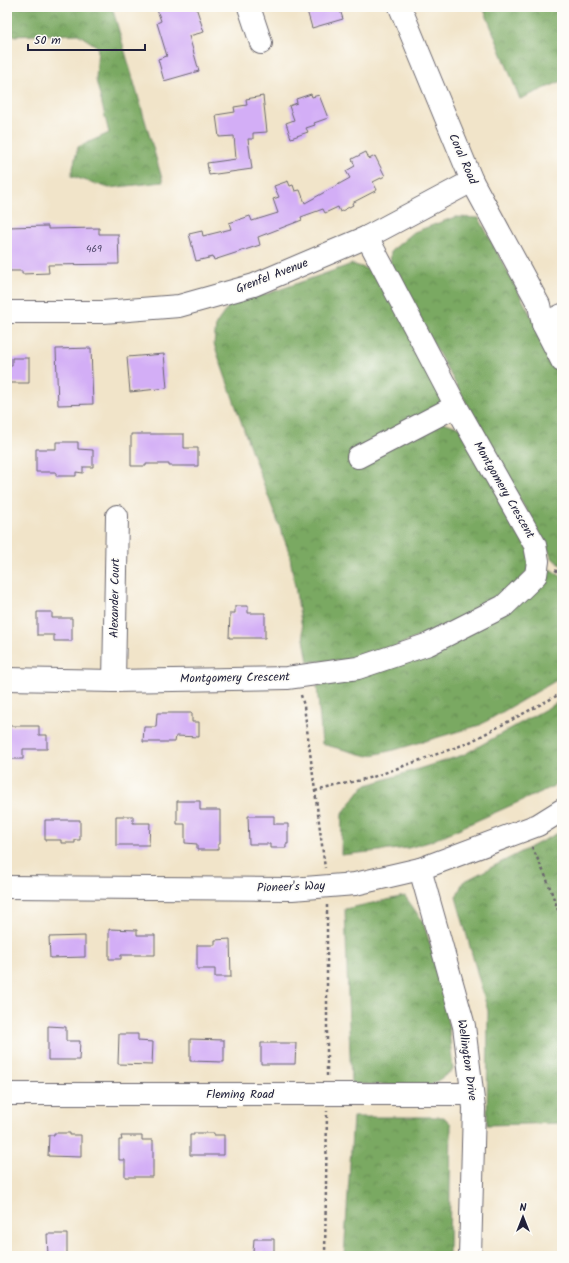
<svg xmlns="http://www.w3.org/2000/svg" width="569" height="1263" font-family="Kalam,sans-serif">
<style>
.forest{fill:url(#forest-crowns);stroke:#4e664e}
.building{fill:#d3aef6}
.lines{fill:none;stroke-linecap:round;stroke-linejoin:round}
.minor-casing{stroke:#6a666d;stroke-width:24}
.major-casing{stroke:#6a666d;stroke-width:24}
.path{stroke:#6a666d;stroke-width:2.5;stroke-dasharray:3 3;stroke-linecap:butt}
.minor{stroke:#fff;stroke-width:22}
.major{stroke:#fff;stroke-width:22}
.labels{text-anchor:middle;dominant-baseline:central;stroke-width:3.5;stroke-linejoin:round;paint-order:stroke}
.number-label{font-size:10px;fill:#4e456a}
.street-label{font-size:12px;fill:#22223b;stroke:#fdfcf7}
</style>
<defs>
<pattern id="forest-crowns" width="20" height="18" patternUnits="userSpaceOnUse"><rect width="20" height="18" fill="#7aa962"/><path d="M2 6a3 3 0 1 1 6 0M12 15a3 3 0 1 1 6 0" fill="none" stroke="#648952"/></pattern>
</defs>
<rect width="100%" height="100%" fill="#fdfcf7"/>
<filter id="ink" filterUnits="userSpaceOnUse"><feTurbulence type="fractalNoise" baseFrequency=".025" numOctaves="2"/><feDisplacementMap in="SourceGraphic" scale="8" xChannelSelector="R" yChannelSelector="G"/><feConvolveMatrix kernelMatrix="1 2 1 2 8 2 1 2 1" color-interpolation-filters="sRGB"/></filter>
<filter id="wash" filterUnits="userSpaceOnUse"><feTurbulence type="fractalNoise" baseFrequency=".012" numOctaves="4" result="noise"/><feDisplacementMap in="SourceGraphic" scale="16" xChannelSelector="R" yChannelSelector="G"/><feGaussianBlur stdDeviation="0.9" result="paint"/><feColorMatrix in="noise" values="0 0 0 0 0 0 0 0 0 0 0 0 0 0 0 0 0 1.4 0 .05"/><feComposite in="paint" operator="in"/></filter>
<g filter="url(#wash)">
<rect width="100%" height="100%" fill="#f1e4c9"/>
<!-- forest -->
<g class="forest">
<path d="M 7,7 L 112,7 L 163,182 L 109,188 L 71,176 L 78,147 L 109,133 L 96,80 L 98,47 L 78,34 L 7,36 Z"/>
<path d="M 483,7 L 562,7 L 562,81 L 520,99 Z"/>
<path d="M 455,217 L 479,218 L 537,327 L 562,369 L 562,566 L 553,559 L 390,266 L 391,251 L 414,232 Z"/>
<path d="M 352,264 L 380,273 L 442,393 L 440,407 L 443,422 L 464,429 L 532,545 L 532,567 L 498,603 L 366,659 L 308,662 L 289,552 L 251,450 L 214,344 L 216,324 L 230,304 L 270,293 Z"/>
<path d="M 550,569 L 562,577 L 562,677 L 480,725 L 394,750 L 368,756 L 322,744 L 317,686 L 427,655 L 541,582 Z"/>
<path d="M 562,700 L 562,781 L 550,788 L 429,842 L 408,848 L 341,855 L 342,814 L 364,786 L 463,755 Z"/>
<path d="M 562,831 L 562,1123 L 487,1125 L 488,1011 L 456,897 L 463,882 Z"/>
<path d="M 405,896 L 423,922 L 445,990 L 453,1070 L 430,1086 L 351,1084 L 345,909 Z"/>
<path d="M 353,1117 L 444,1117 L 451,1124 L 449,1256 L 344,1256 Z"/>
</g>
<g id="blocks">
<!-- building -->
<g class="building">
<path d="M 156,7 L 196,7 L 204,32 L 189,36 L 199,71 L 164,81 L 158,59 L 167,56 L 157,23 L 161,21 Z"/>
<path d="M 306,7 L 339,7 L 343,19 L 312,28 Z"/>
<path d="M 311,94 L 312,97 L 319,95 L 328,118 L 314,123 L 315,125 L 306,128 L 308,132 L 291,138 L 286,123 L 294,120 L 289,106 L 297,103 L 296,99 Z"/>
<path d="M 263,96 L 267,132 L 253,133 L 253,139 L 248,139 L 252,169 L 209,175 L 207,163 L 236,159 L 234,136 L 219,137 L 216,115 L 235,112 L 234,107 L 247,105 L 246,99 Z"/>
<path d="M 366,152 L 369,159 L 375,156 L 385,176 L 373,182 L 377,190 L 352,203 L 353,205 L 340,212 L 338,207 L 325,213 L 323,209 L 301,217 L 302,220 L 258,237 L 260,245 L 214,260 L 213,257 L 196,261 L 189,234 L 202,231 L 203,236 L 231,229 L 229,223 L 250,216 L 252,221 L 278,213 L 273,199 L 279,197 L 274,186 L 288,181 L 290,186 L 293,185 L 295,191 L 300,190 L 305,203 L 350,178 L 346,171 L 355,166 L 352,159 Z"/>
<path d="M 48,226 L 48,229 L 99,228 L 99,234 L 118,234 L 119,264 L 48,265 L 49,273 L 22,274 L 22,271 L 7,271 L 7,227 Z"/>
<path d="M 91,348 L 93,404 L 58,405 L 56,349 Z"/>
<path d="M 164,354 L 167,388 L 130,392 L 127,357 Z"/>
<path d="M 12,358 L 29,358 L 29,383 L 7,383 L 7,366 L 12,366 Z"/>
<path d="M 131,434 L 184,434 L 184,448 L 198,448 L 198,466 L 169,466 L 169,464 L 146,464 L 146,466 L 131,466 Z"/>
<path d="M 56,442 L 78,442 L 78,449 L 93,450 L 93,467 L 83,467 L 83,473 L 76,472 L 76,476 L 56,476 L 56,472 L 36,472 L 36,449 L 56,449 Z"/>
<path d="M 235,606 L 248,606 L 248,613 L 265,613 L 265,638 L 229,638 L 230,613 L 235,613 Z"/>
<path d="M 37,612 L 52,612 L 52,618 L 72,618 L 72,641 L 54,641 L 54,635 L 37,635 Z"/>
<path d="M 157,713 L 192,713 L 192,722 L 199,722 L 199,737 L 176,736 L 175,742 L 143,742 L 144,727 L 156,727 Z"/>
<path d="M 7,726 L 39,726 L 39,735 L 47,735 L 47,749 L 23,749 L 23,759 L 7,759 Z"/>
<path d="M 177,801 L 200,801 L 200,810 L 220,810 L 220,844 L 218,844 L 218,850 L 197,850 L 197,844 L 185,843 L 185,824 L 177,824 Z"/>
<path d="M 116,816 L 133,816 L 133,823 L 150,823 L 149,845 L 116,845 Z"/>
<path d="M 248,816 L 274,816 L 274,824 L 288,824 L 288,844 L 286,844 L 286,848 L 270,848 L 270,844 L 249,844 Z"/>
<path d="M 45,820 L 80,820 L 80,840 L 75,840 L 75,843 L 61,843 L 61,840 L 45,840 Z"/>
<path d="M 109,929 L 137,930 L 137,935 L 155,935 L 155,955 L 121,955 L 121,959 L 109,959 Z"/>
<path d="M 85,936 L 85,957 L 50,958 L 49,937 Z"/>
<path d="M 230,939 L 231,977 L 215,977 L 215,969 L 197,969 L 197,945 L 215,945 L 215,940 Z"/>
<path d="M 48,1026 L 66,1027 L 66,1041 L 80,1041 L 79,1060 L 48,1060 Z"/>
<path d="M 119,1034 L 138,1034 L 138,1041 L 153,1042 L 152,1065 L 118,1064 Z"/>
<path d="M 190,1039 L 224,1040 L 224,1062 L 190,1061 Z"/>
<path d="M 261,1043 L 296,1043 L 295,1064 L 261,1064 Z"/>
<path d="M 54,1133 L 70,1133 L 70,1135 L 81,1135 L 81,1157 L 48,1156 L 49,1135 L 54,1135 Z"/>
<path d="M 194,1133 L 214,1133 L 214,1135 L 224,1135 L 224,1155 L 190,1155 L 190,1135 L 194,1135 Z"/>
<path d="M 121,1136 L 142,1136 L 142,1140 L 153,1140 L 153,1177 L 125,1177 L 125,1160 L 119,1160 L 119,1140 L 122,1140 Z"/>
<path d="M 47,1234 L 67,1234 L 67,1256 L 48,1256 Z"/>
<path d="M 254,1239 L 274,1239 L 274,1256 L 263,1256 L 263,1252 L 253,1252 Z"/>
</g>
</g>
</g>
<g filter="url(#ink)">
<use href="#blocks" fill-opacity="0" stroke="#6a666d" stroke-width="1"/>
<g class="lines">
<defs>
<g id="minor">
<path d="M 249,7 L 261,43"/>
<path d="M 7,312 L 103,312 L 179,306 L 254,285 L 367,237 L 472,181"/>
<path d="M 543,324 L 562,315"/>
<path d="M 358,457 L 456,406"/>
<path d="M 7,679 L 114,681 L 287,678 L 358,668 L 429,644 L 504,606 L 536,575 L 538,561 L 535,545 L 456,406 L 367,237"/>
<path d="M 114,681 L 117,516"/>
<path d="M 420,869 L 464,1026 L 474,1108 L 470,1256"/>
<path d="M 7,1094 L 472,1094"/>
</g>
<g id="major">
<path d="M 400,7 L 472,181 L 539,305 L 543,324 L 562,361"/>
<path d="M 7,887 L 292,889 L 355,884 L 420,869 L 538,825 L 562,810"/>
</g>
</defs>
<!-- minor casing -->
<use href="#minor" class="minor-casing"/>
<!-- major casing -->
<use href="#major" class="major-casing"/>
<!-- path -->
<g class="path">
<path d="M 555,570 L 562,574"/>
<path d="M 301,695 L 304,706 L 325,868"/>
<path d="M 315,791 L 373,777 L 468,743 L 562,693"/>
<path d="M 532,847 L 546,877 L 562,921"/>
<path d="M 327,905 L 327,1076"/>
<path d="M 325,1256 L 327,1111"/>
</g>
<!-- minor -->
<use href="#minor" class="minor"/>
<!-- major -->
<use href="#major" class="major"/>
</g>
</g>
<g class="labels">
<!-- number labels -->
<g class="number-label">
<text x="94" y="249">469</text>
</g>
<!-- street labels -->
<g class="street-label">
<text transform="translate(463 159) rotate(66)">Coral Road</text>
<text transform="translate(272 276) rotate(-21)">Grenfel Avenue</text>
<text transform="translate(504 490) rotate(60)">Montgomery Crescent</text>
<text transform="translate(115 598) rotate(-89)">Alexander Court</text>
<text transform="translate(235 678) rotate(-1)">Montgomery Crescent</text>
<text transform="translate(291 887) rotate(-2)">Pioneer's Way</text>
<text transform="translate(467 1060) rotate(82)">Wellington Drive</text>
<text x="240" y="1094">Fleming Road</text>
</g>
</g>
<!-- margin -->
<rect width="569" height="1263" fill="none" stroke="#fdfcf7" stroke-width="24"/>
<!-- north arrow -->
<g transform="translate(523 1217)" stroke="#fdfcf7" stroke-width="3" paint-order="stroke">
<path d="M0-3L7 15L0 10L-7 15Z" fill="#22223b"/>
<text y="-6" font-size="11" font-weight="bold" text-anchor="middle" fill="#22223b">N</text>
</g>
<!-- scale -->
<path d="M28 44v6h117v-6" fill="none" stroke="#22223b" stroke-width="2"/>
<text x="34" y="44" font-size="12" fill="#22223b" stroke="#fdfcf7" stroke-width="3" paint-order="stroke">50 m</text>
</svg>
